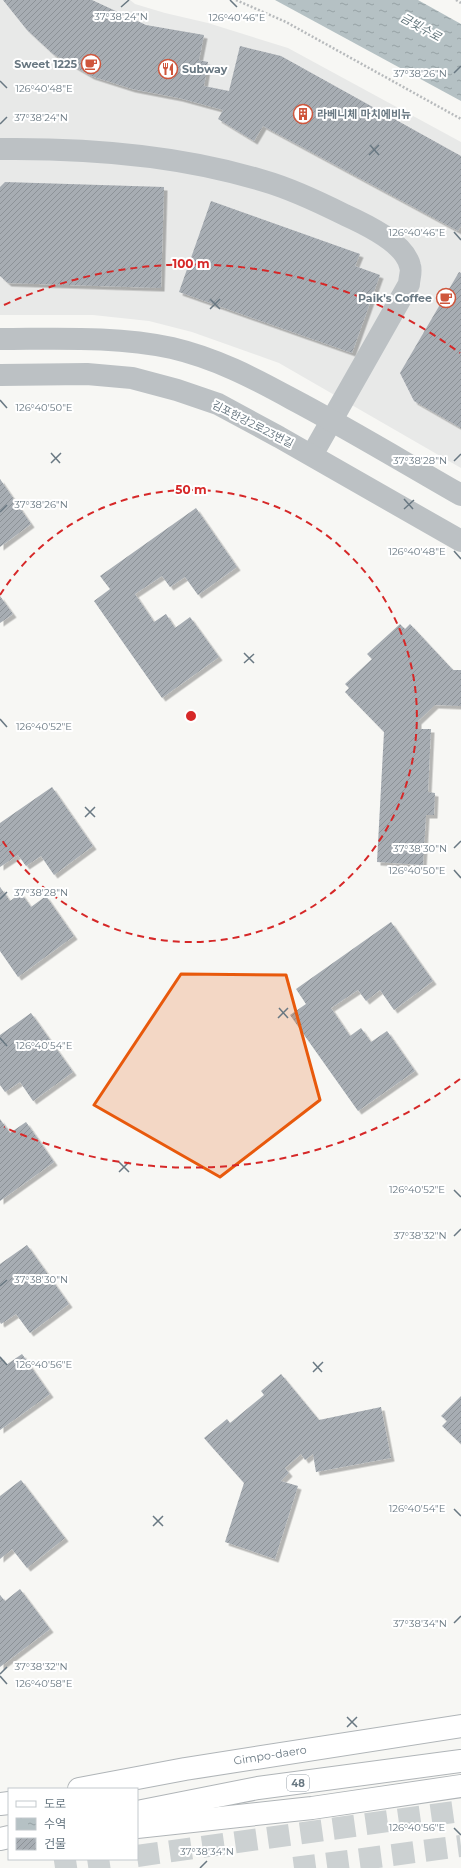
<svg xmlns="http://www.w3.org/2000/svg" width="461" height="1868" font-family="Montserrat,'Noto Sans KR',sans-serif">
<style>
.built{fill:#e8e9e8}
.water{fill:url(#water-ripples)}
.building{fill:url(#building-hatch);filter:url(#shadow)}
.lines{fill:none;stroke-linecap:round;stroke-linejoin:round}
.secondary-tunnel{stroke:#ccd1d2;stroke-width:22;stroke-dasharray:22 11;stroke-linecap:butt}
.primary-casing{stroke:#b0b5b8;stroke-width:24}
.path{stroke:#b7babc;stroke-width:2.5;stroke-dasharray:2 2;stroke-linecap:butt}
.minor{stroke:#bcc1c4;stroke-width:22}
.tertiary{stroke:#bcc1c4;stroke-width:22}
.primary{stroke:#fff;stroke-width:22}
.marked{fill:#e8590c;fill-opacity:0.2;stroke:#e8590c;stroke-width:3;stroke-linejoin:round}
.ticks{fill:none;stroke:#697882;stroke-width:1.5}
.ring{fill:none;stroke:#d62828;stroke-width:2;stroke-dasharray:7 5}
.labels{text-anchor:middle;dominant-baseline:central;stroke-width:4;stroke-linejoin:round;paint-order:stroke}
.shield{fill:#fff;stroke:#96a0a8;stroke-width:1}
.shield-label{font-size:10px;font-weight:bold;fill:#697882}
.poi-label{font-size:11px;font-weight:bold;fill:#697882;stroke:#fff;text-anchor:end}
.street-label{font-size:11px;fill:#697882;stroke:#fff}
.water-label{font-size:12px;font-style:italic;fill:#65787e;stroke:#fff}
.ticks-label{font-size:10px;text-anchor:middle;fill:#697882;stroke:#fff;stroke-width:4;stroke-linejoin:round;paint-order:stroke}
.centre{fill:#d62828;stroke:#fff;stroke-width:2}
.ring-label{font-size:12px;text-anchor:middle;font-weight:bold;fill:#d62828;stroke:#fff;stroke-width:4;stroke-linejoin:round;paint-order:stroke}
</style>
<defs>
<pattern id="water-ripples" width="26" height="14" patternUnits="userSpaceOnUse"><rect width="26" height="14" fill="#b5c1c4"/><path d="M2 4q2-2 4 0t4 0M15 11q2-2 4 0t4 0" fill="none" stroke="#97a2a5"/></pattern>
<pattern id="building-hatch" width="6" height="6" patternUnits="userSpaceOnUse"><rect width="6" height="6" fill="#a7adb3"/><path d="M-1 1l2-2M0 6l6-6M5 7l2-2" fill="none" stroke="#8c9297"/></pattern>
<filter id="shadow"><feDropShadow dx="3.5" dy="3.5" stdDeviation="0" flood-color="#0004"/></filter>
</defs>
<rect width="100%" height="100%" fill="#f7f7f4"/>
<!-- built -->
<path class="built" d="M 0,0 L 130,0 L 135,4 L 165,13 L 208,23 L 288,48 L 461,142 L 461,468 L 279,363 L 192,332 L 149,321 L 93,315 L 0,315 Z"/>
<!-- water -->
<path class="water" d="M 275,0 L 418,0 L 461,24 L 461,101 Z"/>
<!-- building -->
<g class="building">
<path d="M 3,0 L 92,0 L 146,25 L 204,35 L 199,60 L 208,62 L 204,86 L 229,91 L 240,46 L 281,56 L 461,156 L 461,226 L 458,231 L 263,126 L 254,141 L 218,119 L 223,110 L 179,98 L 132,89 L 91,76 L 53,54 L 27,30 Z"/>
<path d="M 5,182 L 164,187 L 161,288 L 8,283 L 0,276 L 0,187 Z"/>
<path d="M 211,201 L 360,254 L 355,266 L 380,275 L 352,353 L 179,292 Z"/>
<path d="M 459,272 L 461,273 L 461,428 L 414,401 L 400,373 Z"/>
<path d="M 0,479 L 31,524 L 0,547 Z"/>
<path d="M 196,508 L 237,567 L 198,595 L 185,577 L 170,587 L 162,576 L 135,594 L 154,622 L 166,614 L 175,628 L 190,617 L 219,657 L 162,698 L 94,601 L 110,589 L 100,576 Z"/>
<path d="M 0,596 L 13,614 L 0,623 Z"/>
<path d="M 400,624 L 405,629 L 410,624 L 453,670 L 461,670 L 461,706 L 435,705 L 418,721 L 418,729 L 431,729 L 428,792 L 435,793 L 434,815 L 426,815 L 423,865 L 377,862 L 384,732 L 345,692 L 349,688 L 345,684 L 372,659 L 367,654 Z"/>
<path d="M 52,787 L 93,846 L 54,875 L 41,856 L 26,866 L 18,855 L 0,867 L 0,823 Z"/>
<path d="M 0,887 L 10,901 L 21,893 L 31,907 L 46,896 L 74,936 L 18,977 L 0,951 Z"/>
<path d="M 391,922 L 433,981 L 394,1010 L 380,990 L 366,1001 L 358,990 L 331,1008 L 350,1036 L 361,1028 L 371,1042 L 387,1031 L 415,1071 L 358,1111 L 290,1015 L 306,1004 L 296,989 Z"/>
<path d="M 31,1013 L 73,1072 L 33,1101 L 20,1082 L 5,1092 L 0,1085 L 0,1035 Z"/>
<path d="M 0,1119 L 10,1133 L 26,1122 L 54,1162 L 0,1201 Z"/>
<path d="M 27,1245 L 69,1304 L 30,1333 L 16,1314 L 1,1324 L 0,1322 L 0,1264 Z"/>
<path d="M 22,1354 L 50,1394 L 0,1430 L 0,1356 L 6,1365 Z"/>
<path d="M 281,1374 L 319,1420 L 381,1407 L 391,1458 L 316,1472 L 313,1454 L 305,1460 L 301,1454 L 285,1468 L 289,1473 L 281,1481 L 298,1486 L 275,1559 L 225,1542 L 244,1483 L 204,1438 L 227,1419 L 230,1423 L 264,1395 L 261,1391 Z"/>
<path d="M 461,1396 L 461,1444 L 442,1426 L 447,1421 L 441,1416 Z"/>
<path d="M 21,1480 L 65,1538 L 27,1568 L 12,1549 L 0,1559 L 0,1496 Z"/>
<path d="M 20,1589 L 50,1629 L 0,1667 L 0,1595 L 5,1601 Z"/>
</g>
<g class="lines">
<!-- secondary-tunnel -->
<g class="secondary-tunnel">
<path d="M 137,1856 L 461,1811"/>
<path d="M 55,1868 L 117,1859"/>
<path d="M 294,1868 L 461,1846"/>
</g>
<defs>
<g id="primary">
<path d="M 79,1789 L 185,1769 L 461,1726"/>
<path d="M 0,1804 L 9,1803"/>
<path d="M 137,1812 L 258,1788 L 461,1761"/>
<path d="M 137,1827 L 312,1808 L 461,1786"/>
<path d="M 0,1839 L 9,1837"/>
</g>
</defs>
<!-- primary casing -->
<use href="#primary" class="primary-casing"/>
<!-- path -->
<g class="path">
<path d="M 236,0 L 286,22 L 461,119"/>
<path d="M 456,0 L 461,3"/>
</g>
<!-- minor -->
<path class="minor" d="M 0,149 C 88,148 180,155 264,181 C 292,189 319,202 345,215 C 365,224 405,243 410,266 C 412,271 409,279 409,284 L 312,455"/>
<!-- tertiary -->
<g class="tertiary">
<path d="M 0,339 C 58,339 116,336 172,348 C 215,358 254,378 292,399 C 349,429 405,463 461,495"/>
<path d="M 0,375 L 87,374 L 132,378 L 177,390 L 218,404 L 279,437 L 461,541"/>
</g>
<!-- primary -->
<use href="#primary" class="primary"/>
</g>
<!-- marked area -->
<path class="marked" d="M 181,974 L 286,975 L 320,1100 L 220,1177 L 94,1105 Z"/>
<!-- ticks -->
<path class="ticks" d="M 230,0 L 237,7M 121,7 L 129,0M 454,73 L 461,66M 0,81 L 7,88M 0,124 L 7,117M 370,145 L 379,155M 369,155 L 379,145M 454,232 L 461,240M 210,299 L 220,309M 210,309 L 220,299M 0,400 L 7,408M 51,453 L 60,463M 454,461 L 461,454M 51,463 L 61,453M 404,499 L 413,509M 404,509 L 414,500M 0,512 L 7,505M 454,551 L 461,559M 244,653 L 254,663M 244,663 L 254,654M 0,719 L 7,727M 85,807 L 95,817M 85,817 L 95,807M 454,848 L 461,841M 454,870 L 461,878M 0,899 L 7,892M 279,1008 L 288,1018M 278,1018 L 288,1008M 0,1038 L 7,1046M 119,1162 L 129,1172M 119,1172 L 129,1162M 454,1190 L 461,1197M 454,1236 L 461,1229M 0,1286 L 7,1280M 0,1357 L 7,1365M 313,1362 L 322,1372M 313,1372 L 323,1362M 454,1509 L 461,1516M 153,1516 L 163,1526M 153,1526 L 163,1516M 454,1623 L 461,1616M 0,1674 L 7,1667M 0,1676 L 7,1684M 347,1717 L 357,1727M 347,1727 L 357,1717M 454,1828 L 461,1835M 200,1868 L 207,1861"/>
<!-- distance rings -->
<g class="ring">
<path d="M0 595A226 226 0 1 1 0 837"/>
<path d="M460 1079A452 452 0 0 1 4 1127M4 305A452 452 0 0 1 460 353"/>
</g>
<!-- icons -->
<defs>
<symbol id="cafe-ring" viewBox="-11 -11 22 22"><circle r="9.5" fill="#fff" stroke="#cf563c" stroke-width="1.5"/><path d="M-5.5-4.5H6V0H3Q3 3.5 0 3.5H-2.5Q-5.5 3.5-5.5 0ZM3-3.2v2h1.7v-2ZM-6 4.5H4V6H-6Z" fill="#cf563c"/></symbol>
<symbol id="restaurant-ring" viewBox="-11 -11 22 22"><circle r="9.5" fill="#fff" stroke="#cf563c" stroke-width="1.5"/><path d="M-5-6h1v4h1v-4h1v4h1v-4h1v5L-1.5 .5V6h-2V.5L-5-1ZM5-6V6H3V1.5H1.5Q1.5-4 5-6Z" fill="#cf563c"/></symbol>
<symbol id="building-ring" viewBox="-11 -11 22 22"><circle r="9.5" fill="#fff" stroke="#cf563c" stroke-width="1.5"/><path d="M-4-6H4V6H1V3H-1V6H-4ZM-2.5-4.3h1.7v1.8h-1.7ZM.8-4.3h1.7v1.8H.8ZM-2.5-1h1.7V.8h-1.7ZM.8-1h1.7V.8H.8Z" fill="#cf563c"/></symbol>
</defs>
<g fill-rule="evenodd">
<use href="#cafe-ring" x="80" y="53" width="22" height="22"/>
<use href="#restaurant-ring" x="157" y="58" width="22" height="22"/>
<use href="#building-ring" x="292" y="103" width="22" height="22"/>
<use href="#cafe-ring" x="435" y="287" width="22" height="22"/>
</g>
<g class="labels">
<!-- shield labels -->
<rect class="shield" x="287" y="1775" width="22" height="16" rx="3"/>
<g class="shield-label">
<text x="298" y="1783">48</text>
</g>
<!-- poi labels -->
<g class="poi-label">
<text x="77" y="64">Sweet 1225</text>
<text x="182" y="69" text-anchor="start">Subway</text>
<text x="317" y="114" text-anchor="start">라베니체 마치에비뉴</text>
<text x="432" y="298">Paik's Coffee</text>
</g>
<!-- street labels -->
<g class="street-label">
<text transform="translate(253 424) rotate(27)">김포한강2로23번길</text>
<text transform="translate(270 1755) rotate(-9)">Gimpo-daero</text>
</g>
<!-- water labels -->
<g class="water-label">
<text transform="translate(421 27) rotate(29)">금빛수로</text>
</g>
</g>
<g class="ticks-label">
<text x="121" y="20">37°38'24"N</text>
<text x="237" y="21">126°40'46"E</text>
<text x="420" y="77">37°38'26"N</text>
<text x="44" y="92">126°40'48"E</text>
<text x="41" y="121">37°38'24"N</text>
<text x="417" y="236">126°40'46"E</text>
<text x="44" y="411">126°40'50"E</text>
<text x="420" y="464">37°38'28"N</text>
<text x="41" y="508">37°38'26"N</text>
<text x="417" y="555">126°40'48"E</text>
<text x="44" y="730">126°40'52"E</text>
<text x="420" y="852">37°38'30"N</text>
<text x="417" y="874">126°40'50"E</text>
<text x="41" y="896">37°38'28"N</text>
<text x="44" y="1049">126°40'54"E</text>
<text x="417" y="1193">126°40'52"E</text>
<text x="420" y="1239">37°38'32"N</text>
<text x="41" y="1283">37°38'30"N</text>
<text x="44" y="1368">126°40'56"E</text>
<text x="417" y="1512">126°40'54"E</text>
<text x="420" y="1627">37°38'34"N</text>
<text x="41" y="1670">37°38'32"N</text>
<text x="44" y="1687">126°40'58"E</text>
<text x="417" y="1831">126°40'56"E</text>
<text x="207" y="1855">37°38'34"N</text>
</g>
<circle cx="191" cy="716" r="6" class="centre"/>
<g class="ring-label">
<text x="191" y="268">100 m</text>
<text x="191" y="494">50 m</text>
</g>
<!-- legend -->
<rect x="8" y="1788" width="130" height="72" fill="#ffffff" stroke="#c3c9cd"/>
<rect x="16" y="1801" width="20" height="6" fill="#ffffff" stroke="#c3c9cd"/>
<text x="44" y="1808" font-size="12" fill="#697882">도로</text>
<rect x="16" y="1818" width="20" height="12" fill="url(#water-ripples)" stroke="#c3c9cd"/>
<text x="44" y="1828" font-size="12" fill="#697882">수역</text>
<rect x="16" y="1838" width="20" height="12" fill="url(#building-hatch)" stroke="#c3c9cd"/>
<text x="44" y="1848" font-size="12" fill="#697882">건물</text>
</svg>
